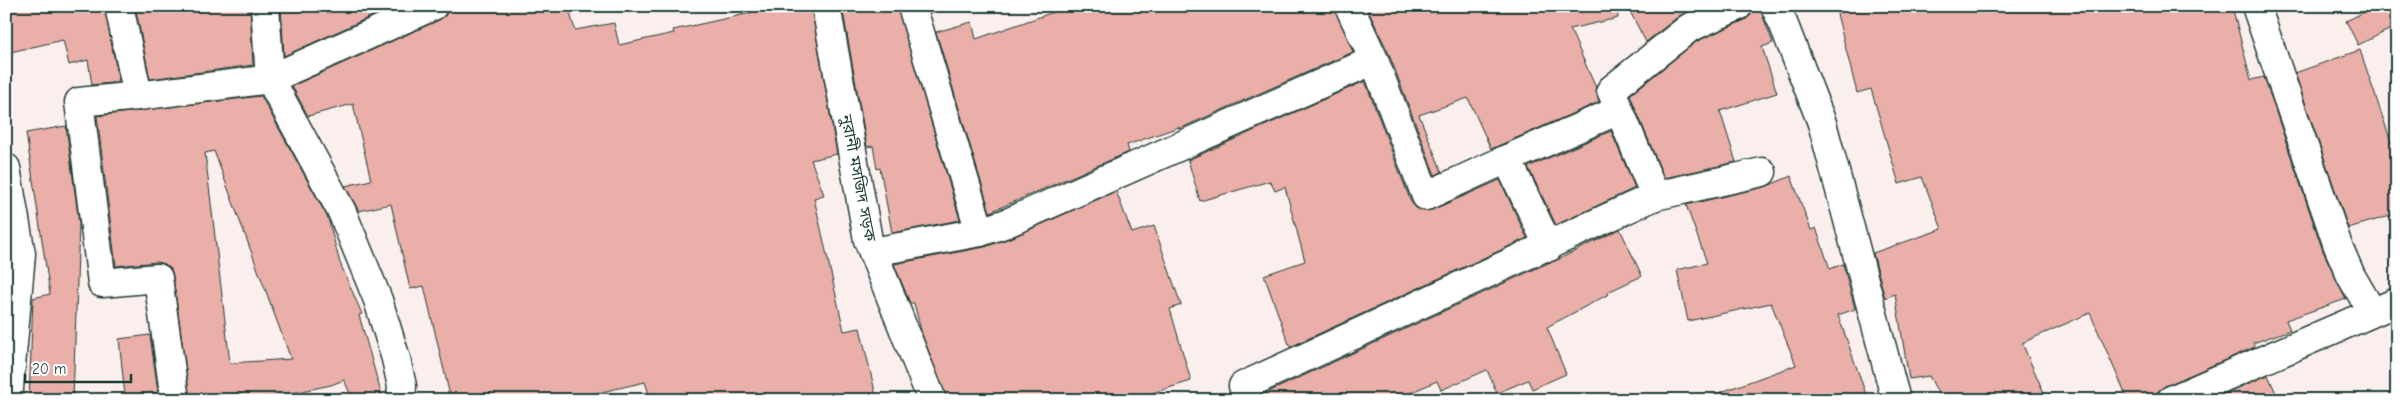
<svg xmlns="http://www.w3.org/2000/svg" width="2403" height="406" font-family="'Comic Neue','Noto Sans Bengali',sans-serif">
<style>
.building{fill:#eaafa9;stroke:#1f3d34;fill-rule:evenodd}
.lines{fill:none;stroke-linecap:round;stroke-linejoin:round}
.minor-casing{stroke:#1f3d34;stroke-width:31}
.minor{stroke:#fff;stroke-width:28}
.labels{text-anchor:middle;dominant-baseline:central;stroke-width:4.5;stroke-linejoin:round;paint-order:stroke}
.street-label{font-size:16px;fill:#1f3d34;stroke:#fff}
</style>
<rect width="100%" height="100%" fill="#fbefee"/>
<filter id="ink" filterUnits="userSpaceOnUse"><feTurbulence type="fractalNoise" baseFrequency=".02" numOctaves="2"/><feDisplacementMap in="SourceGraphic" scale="10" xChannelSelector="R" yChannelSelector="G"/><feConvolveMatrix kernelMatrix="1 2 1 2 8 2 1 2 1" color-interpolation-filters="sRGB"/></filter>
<g filter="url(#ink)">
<!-- building -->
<g class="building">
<path d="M 6,6 L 104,6 L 119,82 L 92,85 L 88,60 L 69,65 L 63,40 L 6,53 Z"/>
<path d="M 135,6 L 250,6 L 253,65 L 150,79 Z"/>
<path d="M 281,6 L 394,6 L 284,56 Z"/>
<path d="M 448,6 L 568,6 L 575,30 L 614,23 L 619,45 L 674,33 L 673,30 L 751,13 L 750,6 L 811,6 L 837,154 L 811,160 L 824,195 L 814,198 L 844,331 L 860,328 L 877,400 L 651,400 L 645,382 L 567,400 L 451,400 L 424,286 L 410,289 L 391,204 L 359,211 L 345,186 L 371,180 L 353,104 L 308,116 L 292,86 L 439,20 L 446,15 Z"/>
<path d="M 842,6 L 897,6 L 960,220 L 892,233 L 880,168 L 877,169 L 873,146 L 867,147 Z"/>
<path d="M 1071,6 L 1334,6 L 1353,52 L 1179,129 L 1179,127 L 1127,145 L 1129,152 L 990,212 L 936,32 L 972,22 L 976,39 Z"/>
<path d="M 1366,6 L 1617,6 L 1618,18 L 1570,29 L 1596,88 L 1599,102 L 1491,149 L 1468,98 L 1419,115 L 1442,172 L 1435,175 L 1389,54 Z"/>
<path d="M 1627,6 L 1699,6 L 1679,16 L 1646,42 Z"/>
<path d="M 1753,6 L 1759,6 L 1773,43 L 1762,47 L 1777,93 L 1720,111 L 1736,162 L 1664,178 L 1630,95 L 1697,41 L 1745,20 L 1751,15 Z"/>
<path d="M 1835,6 L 2232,6 L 2251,80 L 2264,77 L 2323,251 L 2346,299 L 2286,320 L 2290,330 L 2253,343 L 2255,347 L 2165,386 L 2158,391 L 2156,400 L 2128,400 L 2090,313 L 2022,343 L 2047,400 L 1942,400 L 1929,376 L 1909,379 L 1895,294 L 1885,298 L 1873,253 L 1942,229 L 1922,177 L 1899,184 L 1871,89 L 1857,93 Z"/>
<path d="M 2377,6 L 2397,6 L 2397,26 L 2358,45 L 2346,21 Z"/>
<path d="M 2360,50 L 2391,142 L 2397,140 L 2397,214 L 2348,228 L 2295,73 Z"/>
<path d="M 1365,81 L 1411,202 L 1416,208 L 1424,211 L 1432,210 L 1500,180 L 1527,238 L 1290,347 L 1264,275 L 1305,261 L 1285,187 L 1275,191 L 1270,181 L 1200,201 L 1188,160 Z"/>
<path d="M 261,96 L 328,218 L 340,263 L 362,314 L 359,315 L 383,400 L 353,400 L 344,380 L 331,385 L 278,396 L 242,398 L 242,394 L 190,400 L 173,276 L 171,269 L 165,264 L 157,262 L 116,266 L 97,116 ZM 214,151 L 291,359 L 230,363 L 205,153 Z"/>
<path d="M 66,126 L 79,223 L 73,400 L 29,400 L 33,298 L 50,294 L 26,133 Z"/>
<path d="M 1611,131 L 1635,188 L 1556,225 L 1528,167 Z"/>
<path d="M 1791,176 L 1811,230 L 1816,228 L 1830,269 L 1843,264 L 1855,309 L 1838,315 L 1868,400 L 1711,400 L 1710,396 L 1796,365 L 1771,303 L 1688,321 L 1677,270 L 1707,263 L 1686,205 L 1765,187 Z"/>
<path d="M 1116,191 L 1132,233 L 1154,226 L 1181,305 L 1170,309 L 1191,381 L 1130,400 L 947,400 L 922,334 L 914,303 L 910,303 L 894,264 L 985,247 L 1013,237 Z"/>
<path d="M 1620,229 L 1642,276 L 1608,292 L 1609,294 L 1547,327 L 1566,374 L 1532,389 L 1528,380 L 1497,393 L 1487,370 L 1441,390 L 1437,381 L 1394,400 L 1262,400 L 1262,395 L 1548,263 L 1555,261 Z"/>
<path d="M 150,335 L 158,392 L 125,396 L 119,339 Z"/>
<path d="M 2268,375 L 2279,400 L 2211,400 Z"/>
</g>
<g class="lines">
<defs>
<g id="minor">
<path d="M 119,6 L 138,96 L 79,102 L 102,283 L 158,278 L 175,400"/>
<path d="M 265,6 L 270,79 L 342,212 L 378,300 L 396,359 L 402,386 L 401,400"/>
<path d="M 826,6 L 868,240 L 932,400"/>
<path d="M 912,6 L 980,232 L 1007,223 L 1374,60 L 1426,196 L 1507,159"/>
<path d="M 1349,6 L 1374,60"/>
<path d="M 1775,6 L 1783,23 L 1822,123 L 1896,400"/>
<path d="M 2256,6 L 2338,246 L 2351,276 L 2372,312"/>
<path d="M 138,96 L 270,79 L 433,6"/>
<path d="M 6,168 L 21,254 L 8,400"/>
<path d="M 1655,196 L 1611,90 L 1689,28 L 1738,6"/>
<path d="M 1549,247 L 1507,159 L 1619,110"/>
<path d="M 873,252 L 980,232"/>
<path d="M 1247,400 L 1243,386 L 1655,196 L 1762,172"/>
<path d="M 2171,400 L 2397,302"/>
</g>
</defs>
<!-- minor casing -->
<use href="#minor" class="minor-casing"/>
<!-- minor -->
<use href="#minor" class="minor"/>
</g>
</g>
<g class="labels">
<!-- street labels -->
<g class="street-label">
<text transform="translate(858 178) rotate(79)">নুরানী মসজিদ সড়ক</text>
</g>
</g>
<!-- margin -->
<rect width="2403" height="406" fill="none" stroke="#fff" stroke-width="25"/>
<rect x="12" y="12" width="2378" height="381" fill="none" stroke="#1f3d34" stroke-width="2" filter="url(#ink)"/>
<!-- scale -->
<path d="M25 374v8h106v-8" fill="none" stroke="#1f3d34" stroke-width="2.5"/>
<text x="32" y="374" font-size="15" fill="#1f3d34" stroke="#ffffff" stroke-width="4" paint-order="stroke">20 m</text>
</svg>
